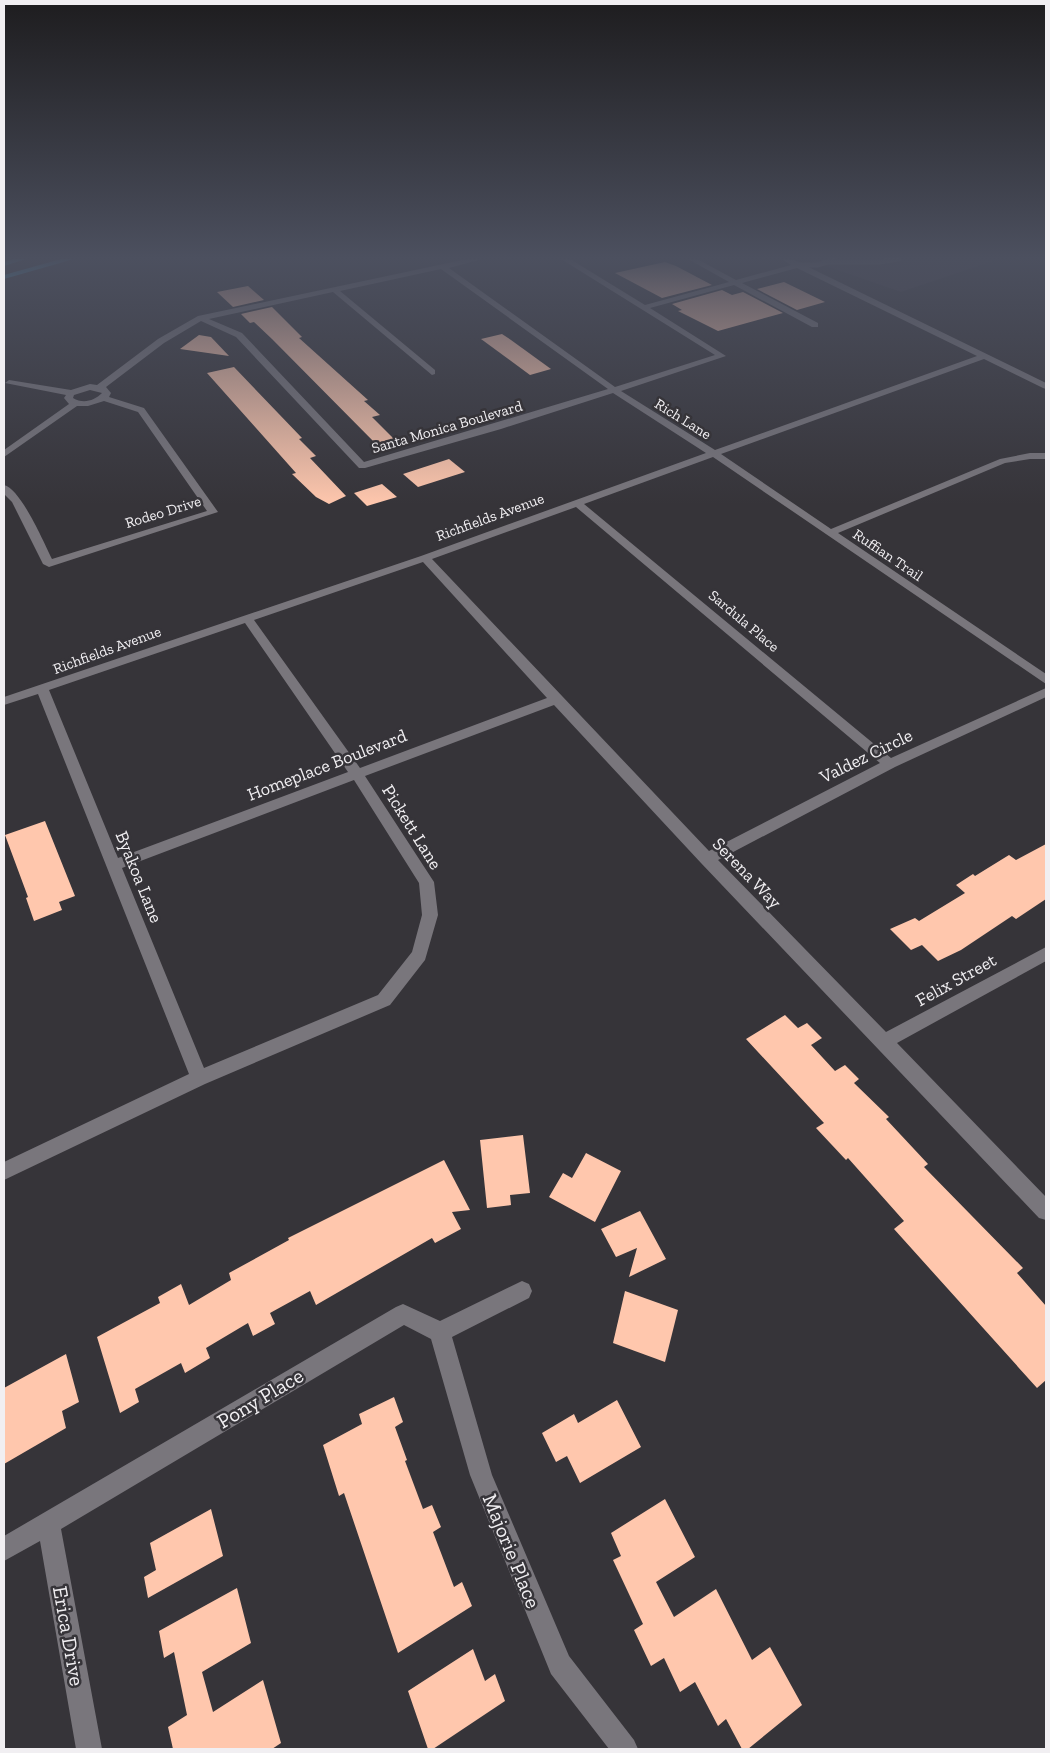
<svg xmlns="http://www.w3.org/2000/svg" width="1050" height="1753" font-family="'Zilla Slab',serif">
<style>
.built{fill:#433d46}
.building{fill:#ffc7ad}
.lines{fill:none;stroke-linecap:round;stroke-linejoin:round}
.lane{stroke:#79767c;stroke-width:5}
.street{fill:#79767c;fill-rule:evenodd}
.highway{fill:#3bafdc;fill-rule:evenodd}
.labels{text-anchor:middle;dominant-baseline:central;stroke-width:5;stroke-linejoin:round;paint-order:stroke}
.far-street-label{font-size:15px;fill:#f1eff2;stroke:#363439}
.street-label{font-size:18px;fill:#f1eff2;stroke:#363439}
.near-street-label{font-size:21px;fill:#f1eff2;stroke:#363439}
</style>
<rect width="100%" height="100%" fill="#363439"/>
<!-- built -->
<path class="built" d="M 806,259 L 999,259 L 901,292 Z"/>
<!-- building -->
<g class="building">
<path d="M 665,262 L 676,266 L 712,285 L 662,298 L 615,273 Z"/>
<path d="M 784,282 L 825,302 L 797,310 L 757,289 Z"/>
<path d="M 248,286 L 264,300 L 233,307 L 217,292 Z"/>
<path d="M 722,290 L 732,295 L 743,292 L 783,313 L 718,331 L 678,311 L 682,310 L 672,304 Z"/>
<path d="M 272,307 L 302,337 L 299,338 L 368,400 L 364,401 L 380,415 L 372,417 L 395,440 L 377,445 L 272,339 L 254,322 L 250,323 L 241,314 Z"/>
<path d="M 502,334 L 511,340 L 551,369 L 530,375 L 481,339 Z"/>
<path d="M 199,335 L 211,337 L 229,356 L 180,349 Z"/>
<path d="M 234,367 L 302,438 L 299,439 L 316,456 L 310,458 L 346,496 L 329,504 L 316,497 L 292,474 L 296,473 L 207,373 Z"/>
<path d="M 449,459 L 465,472 L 418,487 L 403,474 Z"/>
<path d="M 382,484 L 397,497 L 367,506 L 354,493 Z"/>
<path d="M 45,821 L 75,896 L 59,902 L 62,910 L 34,921 L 26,898 L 28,897 L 5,835 Z"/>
<path d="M 1046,844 L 1046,899 L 1016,919 L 1012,916 L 961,950 L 938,961 L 922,945 L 911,950 L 890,929 L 915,918 L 919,921 L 965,893 L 956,885 L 973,874 L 975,876 L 1009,855 L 1016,860 Z"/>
<path d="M 785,1015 L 798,1028 L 807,1023 L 822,1038 L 811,1045 L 835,1071 L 845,1065 L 859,1079 L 854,1083 L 889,1117 L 886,1119 L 928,1164 L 924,1167 L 1023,1268 L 1017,1273 L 1046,1306 L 1046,1380 L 1037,1388 L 894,1229 L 904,1221 L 848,1158 L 846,1160 L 816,1128 L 824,1123 L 746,1039 Z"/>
<path d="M 523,1135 L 530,1193 L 510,1195 L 511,1205 L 487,1208 L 480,1140 Z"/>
<path d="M 586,1153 L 621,1171 L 595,1222 L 549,1197 L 563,1173 L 572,1178 Z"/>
<path d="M 444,1160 L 470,1210 L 452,1212 L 461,1229 L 435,1243 L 432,1238 L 316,1305 L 310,1291 L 270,1313 L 275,1324 L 253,1336 L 248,1323 L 206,1348 L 210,1358 L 185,1373 L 181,1363 L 135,1389 L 139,1402 L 120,1413 L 97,1337 L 160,1303 L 158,1297 L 181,1284 L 189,1305 L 231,1280 L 229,1273 L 289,1240 L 288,1238 Z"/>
<path d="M 640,1211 L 666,1259 L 629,1277 L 637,1248 L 616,1257 L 601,1229 Z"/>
<path d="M 625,1291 L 678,1310 L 665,1362 L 613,1343 Z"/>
<path d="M 66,1354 L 79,1402 L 62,1411 L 66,1428 L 4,1464 L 4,1388 Z"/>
<path d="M 394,1397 L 403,1422 L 395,1427 L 407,1460 L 405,1461 L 423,1509 L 432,1505 L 441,1527 L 433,1532 L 454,1587 L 462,1582 L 472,1606 L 398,1653 L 344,1493 L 339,1496 L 323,1445 L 362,1424 L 359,1414 Z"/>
<path d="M 617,1400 L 641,1447 L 580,1483 L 567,1456 L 556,1462 L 542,1433 L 574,1414 L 578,1423 Z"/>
<path d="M 665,1499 L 695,1557 L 656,1582 L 674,1617 L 716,1589 L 752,1660 L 770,1647 L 802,1705 L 748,1749 L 742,1749 L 726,1719 L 718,1726 L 695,1682 L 680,1692 L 664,1658 L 651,1666 L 634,1630 L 643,1624 L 613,1560 L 621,1556 L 611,1533 Z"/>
<path d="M 211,1509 L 223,1556 L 148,1598 L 144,1577 L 156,1570 L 150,1543 Z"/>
<path d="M 237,1588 L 251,1643 L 202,1672 L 213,1712 L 263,1680 L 281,1743 L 272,1749 L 173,1749 L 168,1727 L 187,1715 L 174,1652 L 164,1658 L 159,1631 Z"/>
<path d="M 473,1649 L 485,1681 L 495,1674 L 505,1701 L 433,1749 L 428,1749 L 408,1691 Z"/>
</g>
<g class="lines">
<!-- lane -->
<g class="lane">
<path d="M 829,262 L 879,262 L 899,259"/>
<path d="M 798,265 L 817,265 L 834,260"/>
</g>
<!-- street -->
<g class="street">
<path d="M 467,259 L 482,259 L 449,268 L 615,387 L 715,355 L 561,259 L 570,259 L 645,305 L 729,282 L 688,259 L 697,259 L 736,280 L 791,265 L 782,259 L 792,259 L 1046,383 L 1046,389 L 1043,388 L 984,359 L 721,454 L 831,529 L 1000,459 L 1030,453 L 1046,453 L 1046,459 L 1030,459 L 1005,463 L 838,533 L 1046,674 L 1046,684 L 713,457 L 584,504 L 891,758 L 1046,688 L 1046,697 L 895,767 L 718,860 L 886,1032 L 1046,947 L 1046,961 L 897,1043 L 1046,1197 L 1046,1220 L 1039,1218 L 701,863 L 554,705 L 365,776 L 434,882 L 438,915 L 425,960 L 390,1005 L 205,1084 L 4,1180 L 4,1162 L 189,1074 L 38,694 L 4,705 L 4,697 L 421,556 L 706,453 L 613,393 L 501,429 L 365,468 L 359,468 L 236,337 L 201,321 L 164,343 L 106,387 L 111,393 L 109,397 L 144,408 L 218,512 L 49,567 L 43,564 L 12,502 L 4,494 L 4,485 C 21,489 44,543 52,559 L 207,511 L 138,412 L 104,401 L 88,406 L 77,406 L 4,457 L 4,450 L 69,404 L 64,398 L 66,395 L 5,383 L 9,380 L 71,390 L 90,384 L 97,385 L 158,339 L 198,316 ZM 797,268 L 977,356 L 715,450 L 621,391 L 726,356 L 650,308 L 734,285 L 812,327 L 818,327 L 818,323 L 742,283 ZM 441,269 L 608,389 L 364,462 L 242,333 L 209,319 L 333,292 L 432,375 L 435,374 L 435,370 L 340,291 ZM 90,390 L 102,393 C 94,401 83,404 73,398 L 74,395 ZM 576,507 L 880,763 L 709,851 L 432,559 ZM 423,562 L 547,698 L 360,768 L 254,620 ZM 245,623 L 348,772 L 118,858 L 49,690 ZM 354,780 L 419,883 L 422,915 L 412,952 L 378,995 L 204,1068 L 122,868 Z"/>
<path d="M 522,1281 L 529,1284 L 532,1291 L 529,1298 L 452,1337 L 492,1475 L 569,1656 L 634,1740 L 638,1749 L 609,1749 L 551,1674 L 470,1475 L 431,1339 L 404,1325 L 61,1529 L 102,1749 L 76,1749 L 40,1541 L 4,1561 L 4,1536 L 396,1307 L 403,1304 L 440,1321 Z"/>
</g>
<!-- highway -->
<g class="highway">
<path d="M 13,259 L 26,259 L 4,266 L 4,262 Z"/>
<path d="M 61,259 L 74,259 L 4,279 L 4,275 Z"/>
</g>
</g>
<!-- sky -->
<linearGradient id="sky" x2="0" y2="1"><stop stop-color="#1e1d1f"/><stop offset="0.51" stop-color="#4c505f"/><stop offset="1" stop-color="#4c505f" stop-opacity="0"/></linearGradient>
<rect width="1050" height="505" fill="url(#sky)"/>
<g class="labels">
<!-- far-street labels -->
<g class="far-street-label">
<text transform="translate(683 419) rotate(32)">Rich Lane</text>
<text transform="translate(447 427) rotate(-16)">Santa Monica Boulevard</text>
<text transform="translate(163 512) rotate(-17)">Rodeo Drive</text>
<text transform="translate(490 517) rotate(-20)">Richfields Avenue</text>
<text transform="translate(888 555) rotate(34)">Ruffian Trail</text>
<text transform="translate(744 621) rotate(40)">Sardula Place</text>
<text transform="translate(107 650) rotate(-20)">Richfields Avenue</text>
</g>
<!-- street labels -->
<g class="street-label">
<text transform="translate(866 756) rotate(-26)">Valdez Circle</text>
<text transform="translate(327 765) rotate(-21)">Homeplace Boulevard</text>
<text transform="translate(412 827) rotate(58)">Pickett Lane</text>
<text transform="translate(747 873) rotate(46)">Serena Way</text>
<text transform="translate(139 877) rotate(68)">Byakoa Lane</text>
<text transform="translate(956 980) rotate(-29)">Felix Street</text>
</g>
<!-- near-street labels -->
<g class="near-street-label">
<text transform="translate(260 1398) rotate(-31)">Pony Place</text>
<text transform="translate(512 1551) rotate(68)">Majorie Place</text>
<text transform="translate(69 1636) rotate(80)">Erica Drive</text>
</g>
</g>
<!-- border -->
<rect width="1050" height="1753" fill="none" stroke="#f1eff2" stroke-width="10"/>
</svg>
